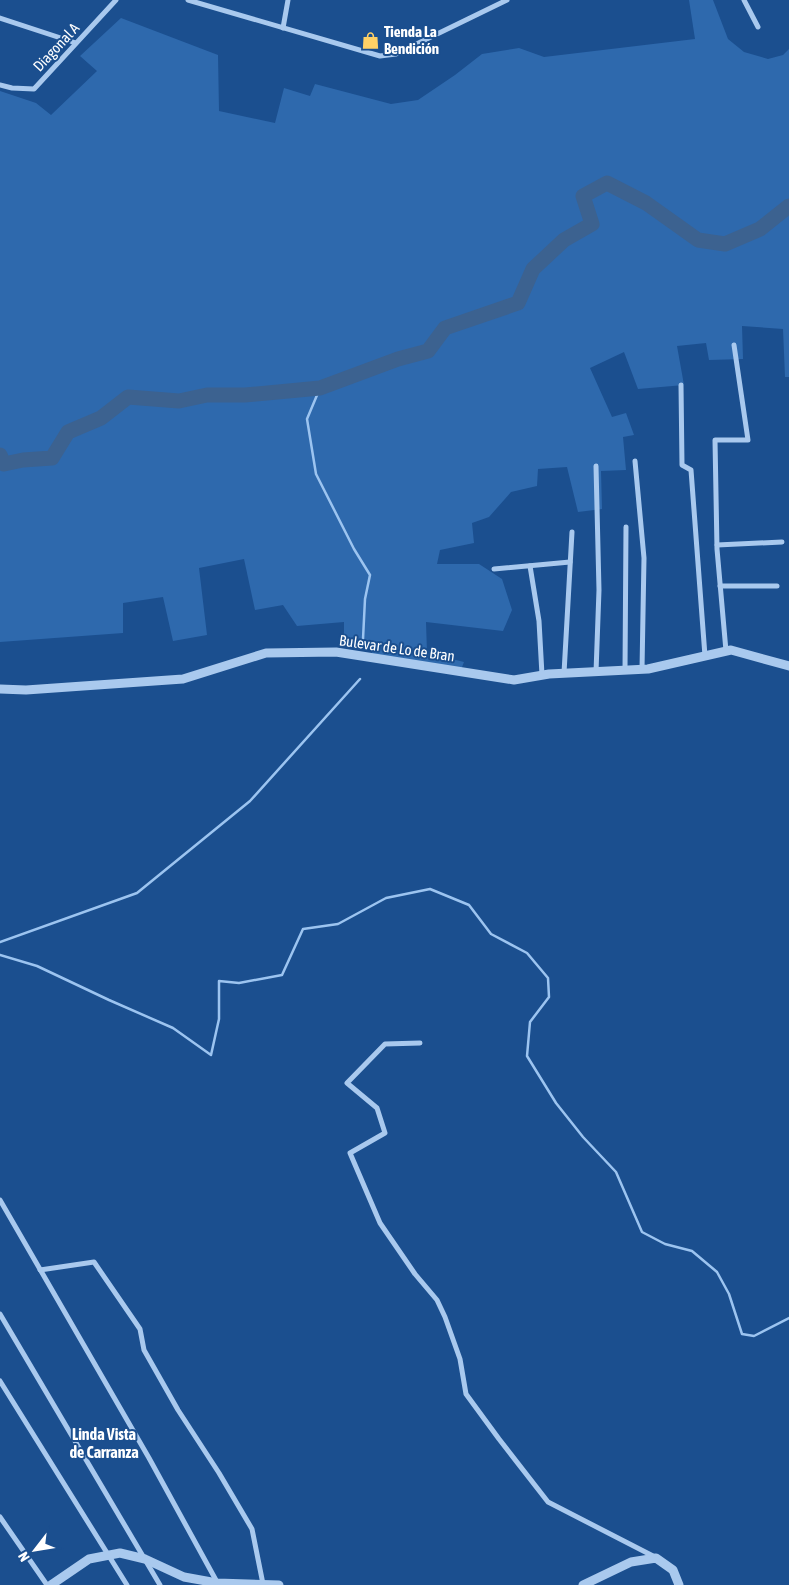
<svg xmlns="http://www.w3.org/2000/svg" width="789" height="1585" font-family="'Asap Condensed',sans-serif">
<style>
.green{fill:#2e69ad}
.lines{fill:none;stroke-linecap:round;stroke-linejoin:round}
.stream{stroke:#9cc4f0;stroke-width:2.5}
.river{stroke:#3c6290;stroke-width:15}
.minor{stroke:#a9c9ee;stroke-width:5}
.tertiary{stroke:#a9c9ee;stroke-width:9}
.labels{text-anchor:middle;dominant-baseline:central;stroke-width:4;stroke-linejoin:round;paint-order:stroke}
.poi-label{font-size:15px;font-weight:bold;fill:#fff;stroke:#1b4f8f;text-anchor:start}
.street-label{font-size:15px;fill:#fff;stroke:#1b4f8f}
.neighbourhood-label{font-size:16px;font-weight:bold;fill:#fff;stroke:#1b4f8f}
</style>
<rect width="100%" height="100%" fill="#1b4f8f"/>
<!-- green -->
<path class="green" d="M 689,0 L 713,0 L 728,39 L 744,52 L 768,59 L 783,55 L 789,49 L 789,377 L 785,377 L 783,329 L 742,326 L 743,359 L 709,360 L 706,343 L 677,346 L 684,385 L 638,389 L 624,352 L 590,368 L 612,417 L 626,413 L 634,435 L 623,437 L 626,470 L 601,471 L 602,509 L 578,512 L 567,467 L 538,469 L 537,486 L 511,492 L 489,517 L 472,523 L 474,543 L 440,550 L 437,564 L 479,564 L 502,579 L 512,610 L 503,631 L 426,622 L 427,653 L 464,662 L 459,675 L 371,661 L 373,642 L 344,642 L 344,622 L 297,626 L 283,605 L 255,610 L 244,559 L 199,568 L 207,635 L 173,641 L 163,597 L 123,603 L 123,633 L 0,642 L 0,91 L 36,103 L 51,115 L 97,71 L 80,56 L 121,18 L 218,55 L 219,111 L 275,123 L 284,88 L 310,96 L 315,84 L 391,104 L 418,100 L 455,75 L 482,54 L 519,48 L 544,57 L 695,39 Z"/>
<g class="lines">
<!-- stream -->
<g class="stream">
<path d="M 320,388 L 307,419 L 316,474 L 354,549 L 370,575 L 365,599 L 363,639"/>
<path d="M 0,942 L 137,893 L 250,801 L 360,679"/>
<path d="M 0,955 L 37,966 L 109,1000 L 173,1028 L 211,1055 L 219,1019 L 219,981 L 239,983 L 282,975 L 303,929 L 338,924 L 386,898 L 430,889 L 469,905 L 491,934 L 527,953 L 548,978 L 549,997 L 530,1022 L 527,1056 L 556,1103 L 583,1137 L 616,1172 L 642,1232 L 665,1244 L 692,1251 L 717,1272 L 729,1294 L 742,1334 L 754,1336 L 789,1318"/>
</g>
<!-- river -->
<path class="river" d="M 0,455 L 4,464 L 23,460 L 52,458 L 68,432 L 101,418 L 128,397 L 179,401 L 207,395 L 245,395 L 320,388 L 398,359 L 428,351 L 445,328 L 518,303 L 533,269 L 564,240 L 592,224 L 583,196 L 607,183 L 646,203 L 698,240 L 725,244 L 760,229 L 789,206"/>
<!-- minor -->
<g class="minor">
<path d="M 188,0 L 380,56 L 396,54 L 507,0"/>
<path d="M 744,0 L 758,27"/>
<path d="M 0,18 L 76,43"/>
<path d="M 283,28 L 288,0"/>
<path d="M 0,85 L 12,88 L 34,89 L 116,0"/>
<path d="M 681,385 L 682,465 L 691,470 L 705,656"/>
<path d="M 635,461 L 644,558 L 642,669"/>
<path d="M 717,545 L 782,542"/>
<path d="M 530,566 L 539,621 L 542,675"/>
<path d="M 494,569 L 570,562"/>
<path d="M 720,586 L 777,586"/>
<path d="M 726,651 L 717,549 L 715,440 L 748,440 L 734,345"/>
<path d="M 625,670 L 626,527"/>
<path d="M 596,672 L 599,590 L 596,466"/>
<path d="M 564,673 L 572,532"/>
<path d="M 420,1043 L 385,1044 L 347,1083 L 377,1108 L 385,1133 L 350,1153 L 380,1223 L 415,1274 L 437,1300 L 445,1317 L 460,1359 L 466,1394 L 499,1439 L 548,1502 L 655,1557"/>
<path d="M 0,1200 L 149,1458 L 217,1582"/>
<path d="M 40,1270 L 94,1262 L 140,1329 L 144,1350 L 178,1410 L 219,1473 L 252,1529 L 263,1584"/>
<path d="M 0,1314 L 160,1585"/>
<path d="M 0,1381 L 127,1585"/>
<path d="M 0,1517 L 47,1585"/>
</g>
<!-- tertiary -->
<g class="tertiary">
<path d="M 0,689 L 26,690 L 183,679 L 266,653 L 336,652 L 514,680 L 549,674 L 648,669 L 731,650 L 789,666"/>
<path d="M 51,1585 L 89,1559 L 120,1553 L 145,1559 L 184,1577 L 217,1583 L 279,1585"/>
<path d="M 583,1585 L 631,1562 L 656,1558 L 673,1570 L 679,1585"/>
</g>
</g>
<!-- icons -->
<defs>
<symbol id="shop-bare" viewBox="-9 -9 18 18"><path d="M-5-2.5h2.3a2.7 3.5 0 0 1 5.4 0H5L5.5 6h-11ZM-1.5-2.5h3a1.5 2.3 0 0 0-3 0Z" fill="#ffd166" stroke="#1b4f8f" stroke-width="2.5" paint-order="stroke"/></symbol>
</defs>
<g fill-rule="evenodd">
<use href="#shop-bare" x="358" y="28" width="25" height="25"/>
</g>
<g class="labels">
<!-- poi labels -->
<g class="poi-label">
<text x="384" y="31">Tienda La<tspan x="384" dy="17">Bendición</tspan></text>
</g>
<!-- street labels -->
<g class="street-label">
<text transform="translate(56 47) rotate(-47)">Diagonal A</text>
<text transform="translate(397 648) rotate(8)">Bulevar de Lo de Bran</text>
</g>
<!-- neighbourhood labels -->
<g class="neighbourhood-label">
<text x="104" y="1434">Linda Vista<tspan x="104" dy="18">de Carranza</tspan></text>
</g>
</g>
<!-- north arrow -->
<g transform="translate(35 1550) rotate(239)" stroke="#1b4f8f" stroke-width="4" paint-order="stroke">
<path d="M0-4L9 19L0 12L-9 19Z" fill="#ffffff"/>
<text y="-8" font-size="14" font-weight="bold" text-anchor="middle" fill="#ffffff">N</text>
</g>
</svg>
